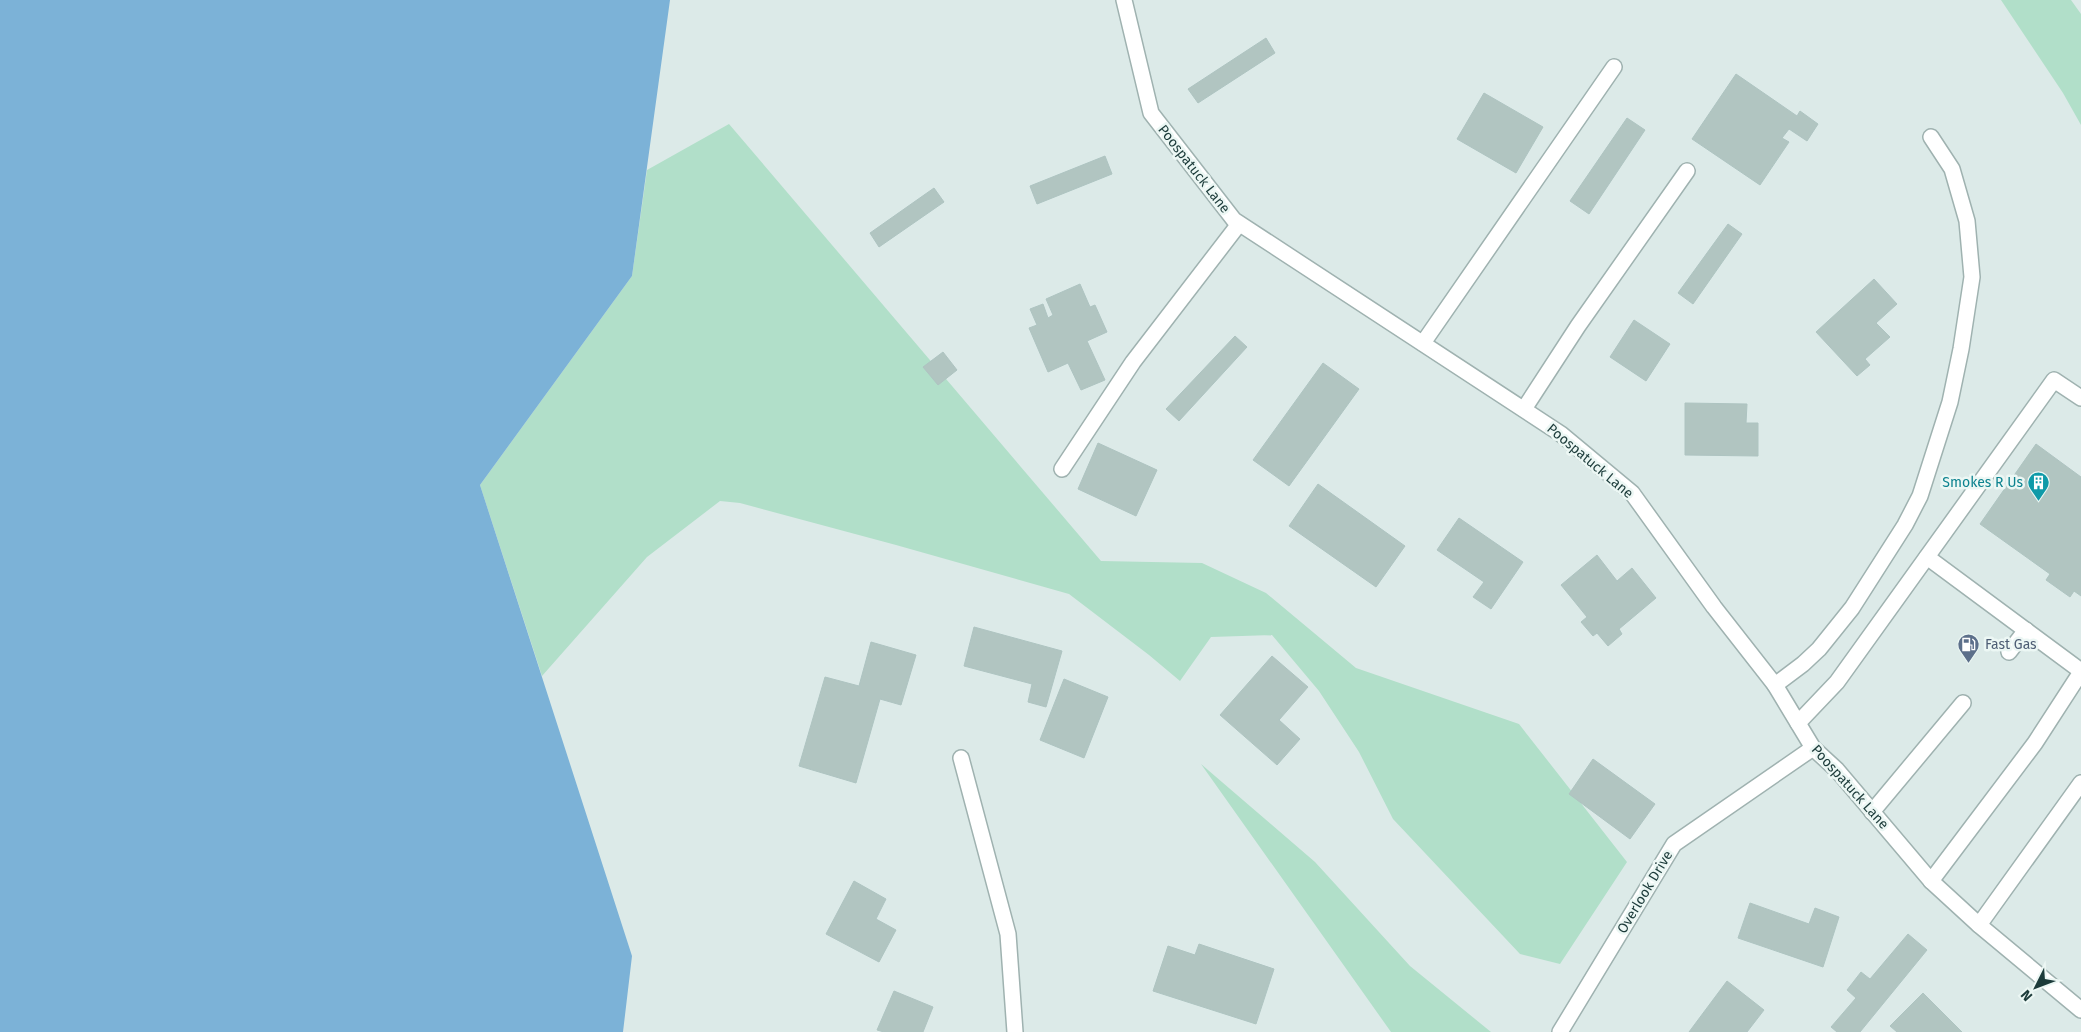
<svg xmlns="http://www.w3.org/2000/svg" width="2081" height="1032" font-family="'Fira Sans',sans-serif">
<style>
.green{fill:#b1dfc9}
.water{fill:#7cb2d7}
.building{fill:#b1c5c1;stroke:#aec4c1}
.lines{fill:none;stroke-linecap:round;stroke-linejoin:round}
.service-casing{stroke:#9fb2b0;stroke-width:18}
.minor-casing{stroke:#9fb2b0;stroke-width:18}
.service{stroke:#fff;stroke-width:15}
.minor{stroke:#fff;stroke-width:15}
.labels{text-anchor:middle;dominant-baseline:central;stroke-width:5;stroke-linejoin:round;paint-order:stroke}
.street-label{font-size:14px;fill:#1c3b3a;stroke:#ecf7f4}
.culture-label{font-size:14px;fill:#0d838f;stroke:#ecf7f4;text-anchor:end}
.service-label{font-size:14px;fill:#4e5e75;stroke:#ecf7f4;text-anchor:start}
</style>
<rect width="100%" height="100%" fill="#dceae8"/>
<!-- green -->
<g class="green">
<path d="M 2001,0 L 2071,0 L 2081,14 L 2081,125 L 2063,93 Z"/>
<path d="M 729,124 L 1101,561 L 1202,563 L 1266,593 L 1356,668 L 1519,724 L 1627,862 L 1560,964 L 1520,954 L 1393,819 L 1359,752 L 1319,691 L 1272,635 L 1211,637 L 1180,681 L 1149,655 L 1069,594 L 896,545 L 740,503 L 720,501 L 647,557 L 542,676 L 480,485 L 632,276 L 647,170 Z"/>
<path d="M 1201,764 L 1315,862 L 1410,966 L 1491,1032 L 1391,1032 Z"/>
</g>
<!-- water -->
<path class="water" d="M 0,0 L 670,0 L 632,276 L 480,485 L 632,956 L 623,1032 L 0,1032 Z"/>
<!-- building -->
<g class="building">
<path d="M 1266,38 L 1275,53 L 1198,103 L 1188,89 Z"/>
<path d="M 1736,74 L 1797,116 L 1800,111 L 1818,124 L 1807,141 L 1789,129 L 1782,138 L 1789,142 L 1760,185 L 1692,139 Z"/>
<path d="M 1484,93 L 1543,127 L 1516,173 L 1457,139 Z"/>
<path d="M 1627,118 L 1645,130 L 1589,214 L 1570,201 Z"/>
<path d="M 1105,156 L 1112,174 L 1037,204 L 1030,186 Z"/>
<path d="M 934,188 L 944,202 L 879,247 L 870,233 Z"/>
<path d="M 1728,224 L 1742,234 L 1693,304 L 1678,293 Z"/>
<path d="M 1874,279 L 1897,304 L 1876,323 L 1890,337 L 1865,359 L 1870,365 L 1857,376 L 1816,332 Z"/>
<path d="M 1080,284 L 1090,307 L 1095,305 L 1107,332 L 1087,341 L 1105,380 L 1081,390 L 1068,363 L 1048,372 L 1029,328 L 1037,325 L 1030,309 L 1043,304 L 1048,318 L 1053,315 L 1046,299 Z"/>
<path d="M 1634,320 L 1670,344 L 1646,381 L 1610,357 Z"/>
<path d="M 1235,336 L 1247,347 L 1179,421 L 1166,409 Z"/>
<path d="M 943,352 L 957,370 L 938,385 L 923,367 Z"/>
<path d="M 1323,363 L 1359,389 L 1289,486 L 1253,460 Z"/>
<path d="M 1685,403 L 1747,404 L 1746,423 L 1758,423 L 1758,456 L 1685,455 Z"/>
<path d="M 1098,443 L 1157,470 L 1136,516 L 1078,489 Z"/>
<path d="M 2036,444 L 2081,477 L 2081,596 L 2074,591 L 2070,597 L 2046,580 L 2050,574 L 1980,524 Z"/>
<path d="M 1318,484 L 1405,546 L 1376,587 L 1289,526 Z"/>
<path d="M 1459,518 L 1523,562 L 1491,609 L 1473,597 L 1484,582 L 1437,550 Z"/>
<path d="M 1597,555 L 1617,581 L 1632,568 L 1656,598 L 1619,629 L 1622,634 L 1608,646 L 1597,633 L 1593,636 L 1581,622 L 1587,617 L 1561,585 Z"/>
<path d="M 974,627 L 1062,651 L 1046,707 L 1028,702 L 1032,684 L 964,666 Z"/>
<path d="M 871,642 L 916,655 L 901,705 L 880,699 L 856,783 L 799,766 L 825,677 L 859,686 Z"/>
<path d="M 1272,656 L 1308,687 L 1279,720 L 1300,739 L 1277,765 L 1220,715 Z"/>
<path d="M 1064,679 L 1108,697 L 1084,758 L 1040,740 Z"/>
<path d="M 1593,759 L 1655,804 L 1630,839 L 1569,794 Z"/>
<path d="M 854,881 L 886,899 L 876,919 L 896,930 L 879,962 L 826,934 Z"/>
<path d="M 1750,903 L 1809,924 L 1815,908 L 1839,917 L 1823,967 L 1738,938 Z"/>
<path d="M 1908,934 L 1927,950 L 1860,1032 L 1837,1032 L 1831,1027 L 1856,998 L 1847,990 L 1861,972 L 1870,979 Z"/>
<path d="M 1199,944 L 1274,969 L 1256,1024 L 1153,991 L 1168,946 L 1195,955 Z"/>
<path d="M 1727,981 L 1764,1010 L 1747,1032 L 1689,1032 Z"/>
<path d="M 894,991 L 933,1007 L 923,1032 L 884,1032 L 877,1030 Z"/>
<path d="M 1923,993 L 1962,1032 L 1897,1032 L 1890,1026 Z"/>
</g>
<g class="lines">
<defs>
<g id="service">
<path d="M 1423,343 L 1614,67"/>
<path d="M 1524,409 L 1578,326 L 1687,171"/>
<path d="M 1062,469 L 1133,362 L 1239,224"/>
<path d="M 1927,557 L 2081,671"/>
<path d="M 2009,652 L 2026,630"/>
<path d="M 1775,685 L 1803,664 L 1819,649 L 1852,608 L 1905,525 L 1920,496 L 1950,402 L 1961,349 L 1972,277 L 1967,221 L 1952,169 L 1931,137"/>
<path d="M 1798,723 L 1837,682 L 2054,380 L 2081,398"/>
<path d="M 961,758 L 1008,934 L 1015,1032"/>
<path d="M 1872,812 L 1963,703"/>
<path d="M 1931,881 L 2035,743 L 2081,672"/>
<path d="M 1979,925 L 2081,783"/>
</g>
<g id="minor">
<path d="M 1124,0 L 1151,113 L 1234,220 L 1561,434 L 1632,493 L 1714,607 L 1775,685 L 1813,748 L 1837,770 L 1931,881 L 1979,925 L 2081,1010"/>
<path d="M 1560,1032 L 1674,844 L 1813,748"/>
</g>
</defs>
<!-- service casing -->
<use href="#service" class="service-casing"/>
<!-- minor casing -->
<use href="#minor" class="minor-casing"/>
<!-- service -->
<use href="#service" class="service"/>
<!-- minor -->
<use href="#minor" class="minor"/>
</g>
<!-- icons -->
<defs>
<symbol id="building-pin" viewBox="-11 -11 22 30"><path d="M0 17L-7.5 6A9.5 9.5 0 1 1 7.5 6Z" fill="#0f9aa8" stroke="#ecf7f4"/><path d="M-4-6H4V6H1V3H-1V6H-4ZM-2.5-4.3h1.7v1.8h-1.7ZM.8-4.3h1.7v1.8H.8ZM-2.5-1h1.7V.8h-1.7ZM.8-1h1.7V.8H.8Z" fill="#fff"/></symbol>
<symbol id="fuel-pin" viewBox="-11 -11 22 30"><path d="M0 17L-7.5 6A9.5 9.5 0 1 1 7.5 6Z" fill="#5c6f8a" stroke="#ecf7f4"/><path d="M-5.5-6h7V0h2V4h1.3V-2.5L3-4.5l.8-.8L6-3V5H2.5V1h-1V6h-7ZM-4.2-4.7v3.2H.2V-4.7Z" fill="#fff"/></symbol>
</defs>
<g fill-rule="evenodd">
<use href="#building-pin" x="2026" y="470" width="25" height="34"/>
<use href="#fuel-pin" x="1956" y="632" width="25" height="34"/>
</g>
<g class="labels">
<!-- street labels -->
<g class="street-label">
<text transform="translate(1194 169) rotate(52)">Poospatuck Lane</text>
<text transform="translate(1590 461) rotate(40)">Poospatuck Lane</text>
<text transform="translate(1850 787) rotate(48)">Poospatuck Lane</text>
<text transform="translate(1645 892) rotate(-59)">Overlook Drive</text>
</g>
<!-- culture labels -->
<g class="culture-label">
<text x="2023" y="482">Smokes R Us</text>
</g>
<!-- service labels -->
<g class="service-label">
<text x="1985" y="644">Fast Gas</text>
</g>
</g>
<!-- north arrow -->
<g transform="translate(2036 987) rotate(228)" stroke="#ecf7f4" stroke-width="4" paint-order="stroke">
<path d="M0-4L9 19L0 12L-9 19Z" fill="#1c3b3a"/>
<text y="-8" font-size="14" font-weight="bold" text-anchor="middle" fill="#1c3b3a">N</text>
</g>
</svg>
